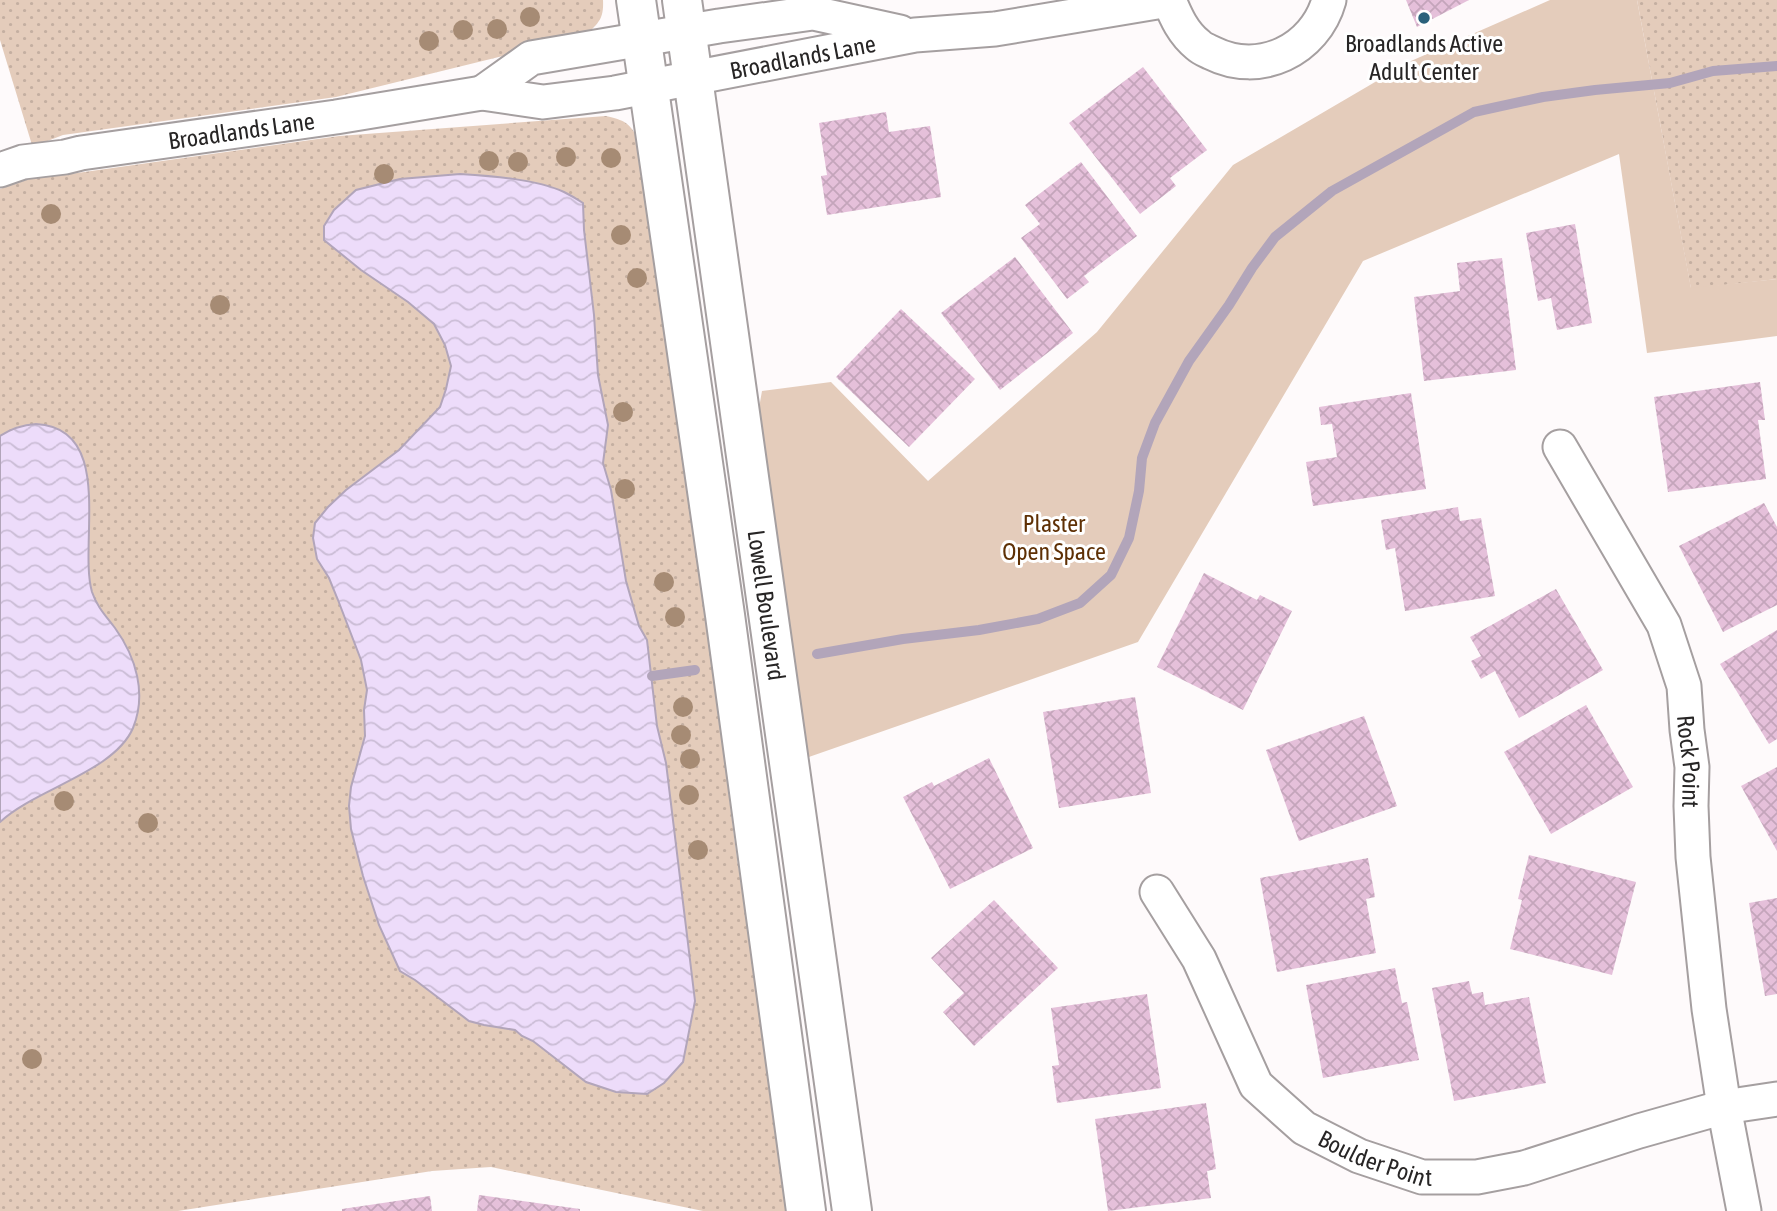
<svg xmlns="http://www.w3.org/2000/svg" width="1777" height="1211" font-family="'Asap Condensed',sans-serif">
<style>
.grass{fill:url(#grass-dots)}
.green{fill:#e4ccbb}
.water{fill:url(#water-waves);stroke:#b2a5ba;stroke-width:2}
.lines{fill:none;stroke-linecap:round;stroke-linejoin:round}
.stream{stroke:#b2a5ba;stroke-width:10}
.building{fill:url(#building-cross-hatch)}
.minor-casing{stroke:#a59fa0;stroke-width:37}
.major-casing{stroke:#a59fa0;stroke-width:42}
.minor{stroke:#fff;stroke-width:33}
.major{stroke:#fff;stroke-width:38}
.tree{fill:#a68b74}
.poi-dot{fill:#2a617b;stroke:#fff;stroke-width:2.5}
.labels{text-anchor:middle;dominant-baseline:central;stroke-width:6;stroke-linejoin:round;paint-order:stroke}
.poi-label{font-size:24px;fill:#272525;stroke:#fff}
.street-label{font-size:24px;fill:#272525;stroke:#fff}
.park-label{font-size:24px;fill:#5e3005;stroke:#fff}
</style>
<defs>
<pattern id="grass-dots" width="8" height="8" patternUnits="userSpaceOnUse" patternTransform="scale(1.75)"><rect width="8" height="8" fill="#e4ccbb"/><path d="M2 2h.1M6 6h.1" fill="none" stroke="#c4afa1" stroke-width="1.8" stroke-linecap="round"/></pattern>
<pattern id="water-waves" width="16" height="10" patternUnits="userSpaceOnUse" patternTransform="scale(1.75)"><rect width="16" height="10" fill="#eddcfa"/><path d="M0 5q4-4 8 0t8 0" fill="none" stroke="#cbbdd6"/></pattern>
<pattern id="building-cross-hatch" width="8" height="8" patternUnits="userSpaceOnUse" patternTransform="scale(1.75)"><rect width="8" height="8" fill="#e5c0da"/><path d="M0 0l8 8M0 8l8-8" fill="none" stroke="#c4a5bb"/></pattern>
</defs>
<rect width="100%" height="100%" fill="#fefafb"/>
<!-- grass -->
<g class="grass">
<path d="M 0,0 L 603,0 C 604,20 598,23 585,36 L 336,97 L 63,135 L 45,142 L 32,145 L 0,40 Z"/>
<path d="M 1637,0 L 1777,0 L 1777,279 L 1691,289 Z"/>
<path d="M 606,116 C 624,120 630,123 638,139 L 713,669 L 735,844 L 789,1211 L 703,1211 L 491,1167 L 432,1171 L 178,1211 L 0,1211 L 0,189 C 21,182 40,173 63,175 L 339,136 Z"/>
</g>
<!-- green -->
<path class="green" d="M 1550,0 L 1637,0 L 1691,288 L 1777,279 L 1777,336 L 1647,353 L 1619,154 L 1363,261 L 1138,642 L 806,758 L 783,606 L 759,408 L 762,391 L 831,382 L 928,481 L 1097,332 L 1233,165 L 1411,61 Z"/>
<!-- water -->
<g class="water">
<path d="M 460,174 C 491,176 536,179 564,192 C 570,195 577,199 583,203 L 584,230 L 594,315 L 598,375 L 608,425 L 603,463 L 611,490 L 626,581 L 639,626 L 647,640 L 657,726 L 666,763 L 695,1001 L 683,1062 L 664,1083 L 647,1094 L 616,1092 L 586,1082 L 533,1041 L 522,1036 L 515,1030 L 484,1025 L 469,1021 L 415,980 L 400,971 L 379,925 L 363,876 L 351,829 L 349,806 L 351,787 L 365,736 L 364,710 L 367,690 L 361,660 L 338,600 L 329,578 L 317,559 L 313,538 L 315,523 L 328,507 L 346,490 L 399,450 L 440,407 L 446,389 L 451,366 L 445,345 L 434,324 L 408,302 L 361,270 L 324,240 L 324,226 L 334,210 L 356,190 L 400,179 Z"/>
<path d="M 36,424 C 116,428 78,544 92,592 C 97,607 106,616 115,628 C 136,657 147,694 133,728 C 114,772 35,789 0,822 L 0,436 C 12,428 22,425 36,424 Z"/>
</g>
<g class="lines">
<!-- stream -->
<g class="stream">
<path d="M 817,654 L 903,639 L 979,630 L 1038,619 L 1080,603 L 1111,575 L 1129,538 L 1139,491 L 1142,458 L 1155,423 L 1189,361 L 1229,305 L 1252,268 L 1275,237 L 1332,191 L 1474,112 L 1543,97 L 1595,90 L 1670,83 L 1713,71 L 1777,66"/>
<path d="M 652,676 L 695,670"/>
</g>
</g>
<!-- building -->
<g class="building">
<path d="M 1406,0 L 1469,0 L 1417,27 Z"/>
<path d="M 1143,67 L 1207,150 L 1170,178 L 1176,186 L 1140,214 L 1069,123 Z"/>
<path d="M 886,112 L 889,132 L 930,126 L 941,197 L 827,215 L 821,176 L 827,175 L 819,123 Z"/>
<path d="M 1081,162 L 1137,236 L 1084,276 L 1089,282 L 1067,299 L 1021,238 L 1040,224 L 1025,205 Z"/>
<path d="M 1575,224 L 1592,323 L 1557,330 L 1551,298 L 1538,301 L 1526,233 Z"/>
<path d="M 1015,257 L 1073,333 L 1000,390 L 941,313 Z"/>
<path d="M 1502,258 L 1516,370 L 1424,381 L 1414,297 L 1460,291 L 1457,263 Z"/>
<path d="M 901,309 L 975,379 L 909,447 L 836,377 Z"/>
<path d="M 1760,382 L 1765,420 L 1758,420 L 1766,479 L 1668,492 L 1654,397 Z"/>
<path d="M 1411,393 L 1426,489 L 1313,506 L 1306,462 L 1337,457 L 1332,424 L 1321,425 L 1319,407 Z"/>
<path d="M 1764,503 L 1777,527 L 1777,605 L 1723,632 L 1679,546 Z"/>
<path d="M 1458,507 L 1460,521 L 1481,518 L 1495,596 L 1405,611 L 1395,548 L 1386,550 L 1381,520 Z"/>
<path d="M 1204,573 L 1257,600 L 1260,595 L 1292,611 L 1243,710 L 1157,667 Z"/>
<path d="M 1556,589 L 1603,670 L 1519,718 L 1495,671 L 1481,679 L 1471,661 L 1481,656 L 1470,637 Z"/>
<path d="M 1777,630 L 1777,739 L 1769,744 L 1720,664 Z"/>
<path d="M 1135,697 L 1151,793 L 1059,808 L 1043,712 Z"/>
<path d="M 1586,705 L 1633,787 L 1551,834 L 1504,752 Z"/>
<path d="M 1364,716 L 1397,806 L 1299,841 L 1266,750 Z"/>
<path d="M 989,758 L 1033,848 L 950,889 L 903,797 L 932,782 L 934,786 Z"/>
<path d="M 1777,767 L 1777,851 L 1741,786 Z"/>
<path d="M 1529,855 L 1636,882 L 1612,975 L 1510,949 L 1522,900 L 1518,899 Z"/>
<path d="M 1368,858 L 1375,897 L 1366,899 L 1376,953 L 1277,972 L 1260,878 Z"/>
<path d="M 1777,898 L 1777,994 L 1765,996 L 1749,903 Z"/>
<path d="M 994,900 L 1058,968 L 974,1046 L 943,1012 L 964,993 L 931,958 Z"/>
<path d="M 1395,968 L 1402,1003 L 1407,1002 L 1419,1060 L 1323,1078 L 1306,985 Z"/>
<path d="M 1469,981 L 1472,994 L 1483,992 L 1485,1005 L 1529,997 L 1546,1083 L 1454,1101 L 1432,988 Z"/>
<path d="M 1147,994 L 1161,1088 L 1057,1103 L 1052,1066 L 1059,1065 L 1051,1008 Z"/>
<path d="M 1206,1103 L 1216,1169 L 1207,1171 L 1211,1198 L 1108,1211 L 1095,1119 Z"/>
<path d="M 479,1195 L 580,1209 L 580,1211 L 477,1211 Z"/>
<path d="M 430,1196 L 432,1211 L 342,1211 L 342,1209 Z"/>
</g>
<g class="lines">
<defs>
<g id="minor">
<path d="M 1169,0 C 1176,17 1183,33 1198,45 C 1202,49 1208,51 1212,53 C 1260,77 1315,50 1329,0"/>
<path d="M 482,93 L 531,58 L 719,26 L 813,13 L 900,32"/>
<path id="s1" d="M 0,170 L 23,162 L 65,157 L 81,153 L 336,117 L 482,93 L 543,102 L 615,93 L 915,35 L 995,29 L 1169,0"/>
<path id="s2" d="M 1560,447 L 1664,625 L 1684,686 L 1687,730 L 1692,767 L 1691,806 L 1693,857 L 1709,1009 L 1724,1107 L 1744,1211"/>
<path id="s3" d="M 1157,892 L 1199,959 L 1256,1085 L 1304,1128 L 1359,1156 L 1422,1177 L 1477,1177 L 1524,1168 L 1639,1131 L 1724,1107 L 1777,1099"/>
</g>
<g id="major">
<path d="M 636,0 L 725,615 L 806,1211"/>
<path id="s4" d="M 682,0 L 852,1211"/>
</g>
</defs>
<!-- minor casing -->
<use href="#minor" class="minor-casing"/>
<!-- major casing -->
<use href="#major" class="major-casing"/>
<!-- minor -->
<use href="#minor" class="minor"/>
<!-- major -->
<use href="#major" class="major"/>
</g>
<!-- trees -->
<g class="tree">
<circle cx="530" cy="17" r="10"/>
<circle cx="497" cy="29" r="10"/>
<circle cx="463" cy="30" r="10"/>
<circle cx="429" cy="41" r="10"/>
<circle cx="566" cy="157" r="10"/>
<circle cx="611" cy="158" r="10"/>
<circle cx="489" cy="161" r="10"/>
<circle cx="518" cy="162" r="10"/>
<circle cx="384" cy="174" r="10"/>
<circle cx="51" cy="214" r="10"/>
<circle cx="621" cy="235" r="10"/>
<circle cx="637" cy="278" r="10"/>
<circle cx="220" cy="305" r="10"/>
<circle cx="623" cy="412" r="10"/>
<circle cx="625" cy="489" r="10"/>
<circle cx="664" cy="582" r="10"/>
<circle cx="675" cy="617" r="10"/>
<circle cx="683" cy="707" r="10"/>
<circle cx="681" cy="735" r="10"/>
<circle cx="690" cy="759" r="10"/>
<circle cx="689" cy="795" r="10"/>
<circle cx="64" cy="801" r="10"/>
<circle cx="148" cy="823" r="10"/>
<circle cx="698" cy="850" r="10"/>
<circle cx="32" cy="1059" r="10"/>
</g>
<!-- markers -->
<circle class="poi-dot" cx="1424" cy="18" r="7"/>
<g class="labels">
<!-- poi labels -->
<g class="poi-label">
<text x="1424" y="43">Broadlands Active<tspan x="1424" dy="28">Adult Center</tspan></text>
</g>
<!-- street labels -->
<g class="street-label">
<text stroke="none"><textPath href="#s1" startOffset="814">Broadlands Lane</textPath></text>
<text stroke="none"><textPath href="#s1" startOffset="245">Broadlands Lane</textPath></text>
<text stroke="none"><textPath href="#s4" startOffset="611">Lowell Boulevard</textPath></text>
<text stroke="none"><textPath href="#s2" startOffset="346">Rock Point</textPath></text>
<text stroke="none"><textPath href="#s3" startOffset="360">Boulder Point</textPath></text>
</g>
<!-- park labels -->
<g class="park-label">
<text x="1054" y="523">Plaster<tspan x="1054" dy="28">Open Space</tspan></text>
</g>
</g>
</svg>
